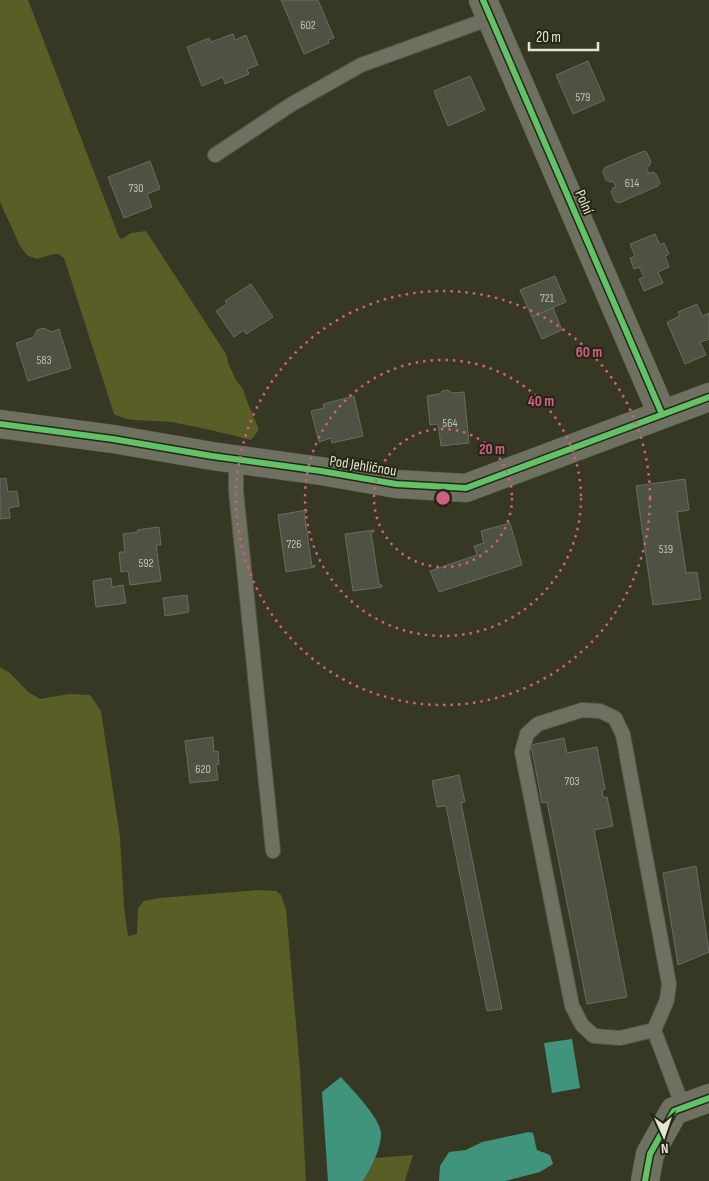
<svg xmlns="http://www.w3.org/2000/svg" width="709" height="1181" font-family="'Sofia Sans Condensed',sans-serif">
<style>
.green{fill:#595e26}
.water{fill:#41947c}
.building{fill:#4d5242;stroke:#686d5d}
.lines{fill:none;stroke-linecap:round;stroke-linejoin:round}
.lane-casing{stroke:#545643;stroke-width:16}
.street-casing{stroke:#545643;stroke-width:29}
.lane{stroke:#6e7060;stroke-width:14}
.street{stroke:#6e7060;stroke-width:28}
.cycleway-casing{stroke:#252615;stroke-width:9}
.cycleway{stroke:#61c268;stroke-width:6}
.ring{fill:none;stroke:#ce6084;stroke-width:2.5;stroke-dasharray:2.5 5}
.labels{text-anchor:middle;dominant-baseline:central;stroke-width:4;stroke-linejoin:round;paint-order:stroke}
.number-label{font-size:12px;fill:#bec1ac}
.street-label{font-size:15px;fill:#e3e6d0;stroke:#252615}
.centre{fill:#ce6084;stroke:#252615;stroke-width:2.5}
.ring-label{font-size:15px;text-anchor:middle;font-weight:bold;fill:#ce6084;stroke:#252615;stroke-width:4;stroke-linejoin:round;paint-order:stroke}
</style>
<rect width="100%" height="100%" fill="#363823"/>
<!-- green -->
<g class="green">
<path d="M 0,0 L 28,0 L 119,237 L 122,239 L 131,233 L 146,231 L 226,354 L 229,365 L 236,380 L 243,389 L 247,401 L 258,427 L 258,431 L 251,440 C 225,433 198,427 171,422 C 152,420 130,423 114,414 L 64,258 L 59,254 L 53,254 L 37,259 L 28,256 L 20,246 L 0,202 Z"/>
<path d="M 0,667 L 10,673 L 28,692 L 40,699 L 69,694 L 90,695 L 101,711 L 120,837 L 124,906 L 128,936 L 137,934 L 138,908 L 144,901 L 159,898 L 258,890 L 276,891 L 281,895 L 286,909 L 300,1070 L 306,1181 L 0,1181 Z"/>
<path d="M 413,1155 L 405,1181 L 363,1181 L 375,1158 Z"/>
</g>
<!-- water -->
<g class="water">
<path d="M 572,1039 L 580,1088 L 552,1093 L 544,1043 Z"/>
<path d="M 341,1077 C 351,1089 381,1118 381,1134 C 381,1149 371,1168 363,1181 L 328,1181 L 322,1092 Z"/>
<path d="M 529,1132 L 533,1133 C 535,1139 535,1144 537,1150 L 550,1155 L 553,1164 L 540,1172 L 505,1181 L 439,1181 L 440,1166 L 449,1152 L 466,1150 L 482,1142 Z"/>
</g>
<!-- building -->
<g class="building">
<path d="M 281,0 L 318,0 L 334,38 L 328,40 L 329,43 L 304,54 Z"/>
<path d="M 233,34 L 235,40 L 246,35 L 258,65 L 247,69 L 249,74 L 225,84 L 223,77 L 202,86 L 187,47 L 209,38 L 211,42 Z"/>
<path d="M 588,61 L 605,100 L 573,114 L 556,75 Z"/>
<path d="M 470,76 L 485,110 L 448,126 L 434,91 Z"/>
<path d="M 644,151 L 647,153 L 651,162 L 649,166 L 646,167 L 649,174 L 652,172 L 656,174 L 660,183 L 658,186 L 619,203 L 615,201 L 611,192 L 613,188 L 616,187 L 613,181 L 610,182 L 606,180 L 603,172 L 604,168 Z"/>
<path d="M 150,161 L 160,189 L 147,194 L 152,207 L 124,218 L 108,177 Z"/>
<path d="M 655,234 L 660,245 L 664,243 L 669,254 L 665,256 L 669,267 L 658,272 L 663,283 L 644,291 L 639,279 L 644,277 L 639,267 L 634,269 L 630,258 L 635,256 L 630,244 Z"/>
<path d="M 555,276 L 566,302 L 532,317 L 520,290 Z"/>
<path d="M 251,284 L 273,317 L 246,334 L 244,330 L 234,337 L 216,311 L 227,304 L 225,301 Z"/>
<path d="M 697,304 L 702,316 L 709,313 L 709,339 L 700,342 L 706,355 L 685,364 L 667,322 L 680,316 L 678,312 Z"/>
<path d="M 553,308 L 562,330 L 542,339 L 532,317 Z"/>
<path d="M 44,328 L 51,332 L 59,329 L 71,368 L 28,381 L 16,343 L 34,337 L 37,330 Z"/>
<path d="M 448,390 L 452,393 L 464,392 L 469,443 L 441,446 L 438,424 L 430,425 L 427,396 L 439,394 L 442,391 Z"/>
<path d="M 354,396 L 363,436 L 332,443 L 331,438 L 319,442 L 311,411 L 324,408 L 323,404 Z"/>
<path d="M 6,478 L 8,492 L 17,491 L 19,506 L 9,508 L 10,518 L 0,519 L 0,479 Z"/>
<path d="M 685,479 L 689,510 L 677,512 L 686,573 L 697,572 L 701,599 L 653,605 L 636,486 Z"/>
<path d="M 307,510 L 307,512 L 304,513 L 312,566 L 315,565 L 315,567 L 286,572 L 278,515 Z"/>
<path d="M 510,523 L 522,565 L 439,592 L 430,571 L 477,555 L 474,546 L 484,543 L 481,531 Z"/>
<path d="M 159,527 L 161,545 L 156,545 L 161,581 L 130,585 L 128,571 L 121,572 L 119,552 L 125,552 L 123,534 L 138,532 L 137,530 Z"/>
<path d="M 374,530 L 374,532 L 371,532 L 379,585 L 382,585 L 382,587 L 353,591 L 345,534 Z"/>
<path d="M 111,578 L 112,587 L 123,585 L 126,603 L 96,607 L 93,581 Z"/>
<path d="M 187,595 L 189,612 L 165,616 L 163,598 Z"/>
<path d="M 213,737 L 214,752 L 218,751 L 219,764 L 216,765 L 218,780 L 190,783 L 185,741 Z"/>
<path d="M 564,738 L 567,753 L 597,747 L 605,789 L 602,790 L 603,798 L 607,797 L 613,826 L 594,830 L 627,997 L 587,1004 L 547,802 L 542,803 L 531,745 Z"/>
<path d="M 459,775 L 465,802 L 461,803 L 502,1009 L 487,1011 L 446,806 L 437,807 L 432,781 Z"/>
<path d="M 696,866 L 709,952 L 678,965 L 663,873 Z"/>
</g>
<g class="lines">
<defs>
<g id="lane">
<path d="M 215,155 L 292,104 L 361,65 L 491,18"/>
<path d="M 236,459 L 236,491 L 273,851"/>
<path d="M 654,1030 L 667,1000 L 669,984 L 623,735 L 615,718 L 600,711 L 582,710 L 538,724 L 527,734 L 522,752 L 572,1006 L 582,1025 L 594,1036 L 620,1038 L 654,1030 L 683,1107"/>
</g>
<g id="street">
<path d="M 483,0 L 662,414"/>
<path d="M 0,424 L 113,439 L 212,456 L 321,471 L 396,484 L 466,488 L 709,397"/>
<path d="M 645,1181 L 650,1154 L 674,1111 L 709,1098"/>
</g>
</defs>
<!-- lane casing -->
<use href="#lane" class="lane-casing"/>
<!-- street casing -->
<use href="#street" class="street-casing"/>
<!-- lane -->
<use href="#lane" class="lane"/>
<!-- street -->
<use href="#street" class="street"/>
<defs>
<g id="cycleway">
<path d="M 483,0 L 662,414"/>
<path d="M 0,424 L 113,439 L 212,456 L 321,471 L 396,484 L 466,488 L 709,397"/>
<path d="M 645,1181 L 650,1154 L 674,1111 L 709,1098"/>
</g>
</defs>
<!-- cycleway casing -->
<use href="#cycleway" class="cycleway-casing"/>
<!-- cycleway -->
<use href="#cycleway" class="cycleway"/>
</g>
<!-- distance rings -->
<g class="ring">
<circle cx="443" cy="498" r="69"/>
<circle cx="443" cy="498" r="138"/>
<circle cx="443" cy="498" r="207"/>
</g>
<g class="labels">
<!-- number labels -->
<g class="number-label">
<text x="308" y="25">602</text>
<text x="583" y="97">579</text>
<text x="632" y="183">614</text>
<text x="136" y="188">730</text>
<text x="547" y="298">721</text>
<text x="44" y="360">583</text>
<text x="450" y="423">564</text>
<text x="294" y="544">726</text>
<text x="666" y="549">519</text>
<text x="146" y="563">592</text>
<text x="203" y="769">620</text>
<text x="572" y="781">703</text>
</g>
<!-- street labels -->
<g class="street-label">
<text transform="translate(584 202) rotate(67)">Polní</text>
<text transform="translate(363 466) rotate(9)">Pod Jehličnou</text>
</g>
</g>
<circle cx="443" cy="498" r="8" class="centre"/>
<g class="ring-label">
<text x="589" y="357">60 m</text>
<text x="541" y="406">40 m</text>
<text x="492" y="454">20 m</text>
</g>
<!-- north arrow -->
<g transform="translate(664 1136) rotate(177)" stroke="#252615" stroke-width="4" paint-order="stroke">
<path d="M0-4L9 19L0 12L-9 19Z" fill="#e3e6d0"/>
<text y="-8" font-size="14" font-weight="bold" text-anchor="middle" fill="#e3e6d0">N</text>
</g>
<!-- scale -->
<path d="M529 42v8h69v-8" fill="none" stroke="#e3e6d0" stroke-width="2.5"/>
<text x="536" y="42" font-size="15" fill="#e3e6d0" stroke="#252615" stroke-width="4" paint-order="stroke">20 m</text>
</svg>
